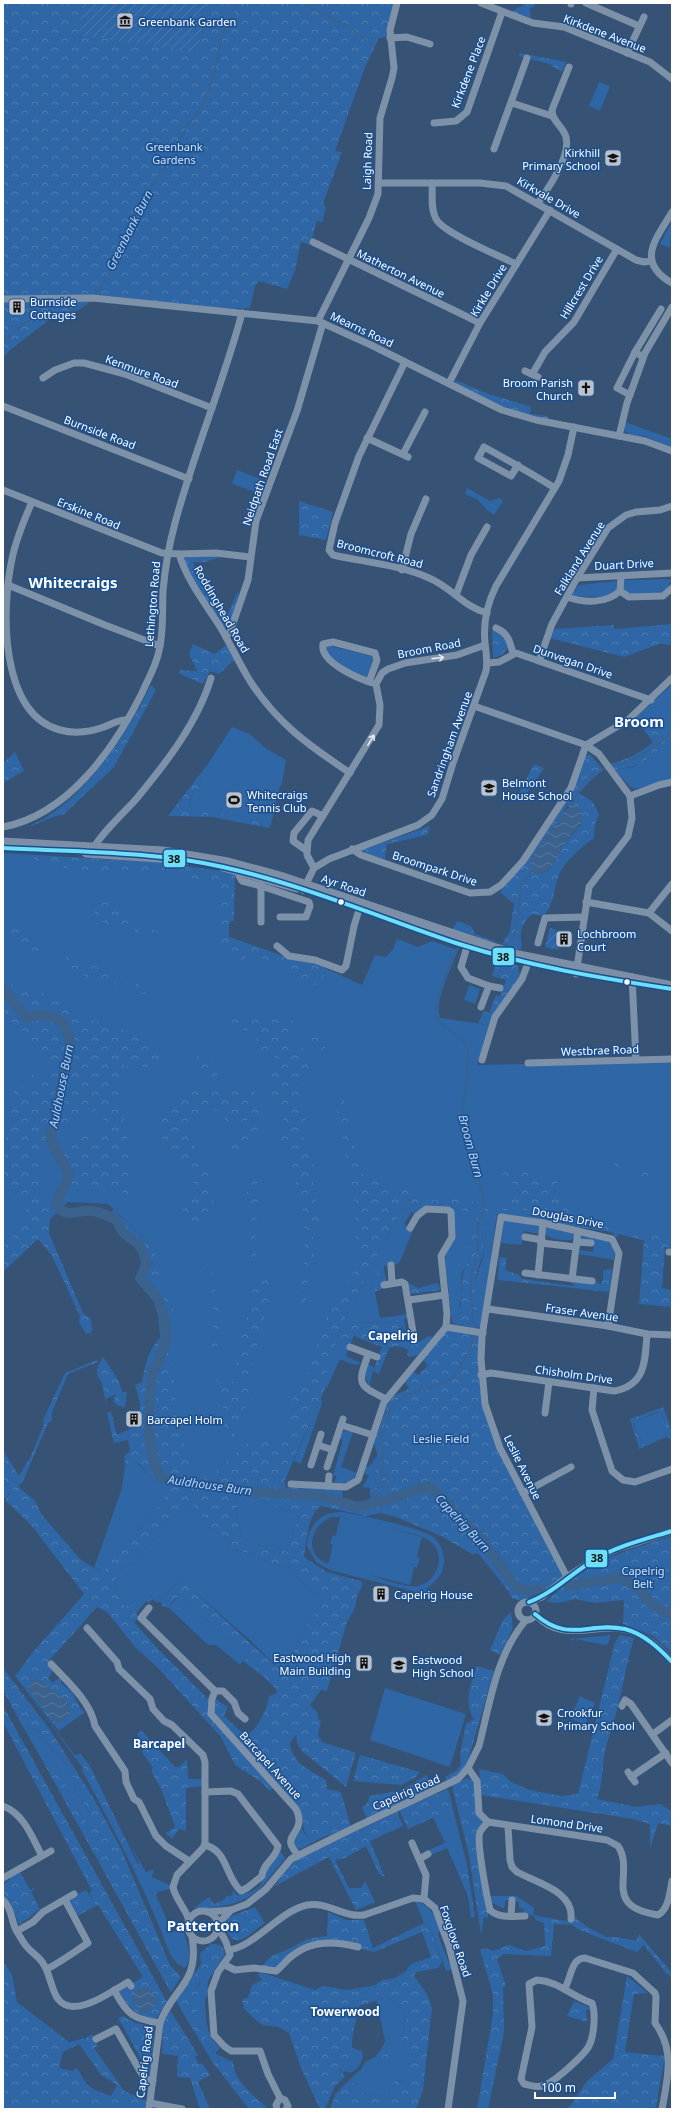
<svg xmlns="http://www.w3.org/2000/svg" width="675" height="2112" font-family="'Noto Sans',sans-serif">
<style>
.grass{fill:#2f66a5;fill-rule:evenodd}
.forest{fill:url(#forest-crowns);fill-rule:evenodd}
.garden{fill:url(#garden-furrows)}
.water{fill:url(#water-waves)}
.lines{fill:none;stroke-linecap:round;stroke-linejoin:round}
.stream{stroke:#3b618d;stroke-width:1.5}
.river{stroke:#3b618d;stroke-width:10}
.minor{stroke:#7d92a8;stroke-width:7}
.major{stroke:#7d8ea7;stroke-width:9}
.bus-1-casing{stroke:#1b4f8f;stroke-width:7}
.bus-1{stroke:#6ddff8;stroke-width:4}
.oneway{stroke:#e5e9ee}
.bus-dot{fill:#fff;stroke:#1b4f8f;stroke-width:1.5}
.labels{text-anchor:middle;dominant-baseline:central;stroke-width:3;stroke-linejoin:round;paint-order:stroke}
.poi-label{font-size:11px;fill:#fff;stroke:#1b4f8f;text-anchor:start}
.street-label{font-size:11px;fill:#fff;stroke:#1b4f8f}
.park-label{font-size:11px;fill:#cfe3fa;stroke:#1b4f8f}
.water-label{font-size:12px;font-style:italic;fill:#b5d3f5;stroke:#1b4f8f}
.neighbourhood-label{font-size:12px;font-weight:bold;fill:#fff;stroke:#1b4f8f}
.district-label{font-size:15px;font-weight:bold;fill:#fff;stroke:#1b4f8f}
.line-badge{stroke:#1b4f8f;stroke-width:1.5}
.pale-badge-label{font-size:11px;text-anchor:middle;font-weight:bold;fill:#111}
</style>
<defs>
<pattern id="forest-crowns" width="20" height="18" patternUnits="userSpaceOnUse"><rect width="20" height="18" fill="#2f66a5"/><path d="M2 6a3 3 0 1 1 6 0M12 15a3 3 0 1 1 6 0" fill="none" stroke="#4e7db2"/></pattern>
<pattern id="garden-furrows" width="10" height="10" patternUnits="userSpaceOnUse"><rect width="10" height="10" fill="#2f66a5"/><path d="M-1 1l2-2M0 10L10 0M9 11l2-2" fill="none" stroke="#4e7db2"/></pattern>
<pattern id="water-waves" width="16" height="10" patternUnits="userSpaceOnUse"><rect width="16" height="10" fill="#3b618d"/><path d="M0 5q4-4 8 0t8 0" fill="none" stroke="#58799e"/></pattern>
</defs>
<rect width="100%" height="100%" fill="#365274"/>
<!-- grass -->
<g class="grass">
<path d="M 599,82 L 610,86 L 600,111 L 589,106 Z"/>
<path d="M 672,221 L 670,248 L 660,244 Z"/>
<path d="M 625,422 L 672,439 L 672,448 L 644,436 L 631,436 L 624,430 Z"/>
<path d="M 237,470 L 263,480 L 258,493 L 232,484 Z"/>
<path d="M 467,488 L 490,501 L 500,498 L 503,501 L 494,515 L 488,511 L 478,500 L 465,494 Z"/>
<path d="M 672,579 L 664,594 L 653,595 L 651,593 L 640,593 L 640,596 C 629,595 622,592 623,580 Z"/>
<path d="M 617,581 L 616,591 L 603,597 L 573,596 L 573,593 L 579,585 Z"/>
<path d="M 327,645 L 374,657 L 367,677 L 338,665 L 327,653 Z"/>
<path d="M 672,684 L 672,779 L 636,789 L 630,787 L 615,770 L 634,767 L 666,742 L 640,714 Z"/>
<path d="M 232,727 L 250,734 L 265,748 L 286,760 L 282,784 L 280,786 L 271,824 L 189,809 L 193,791 L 198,792 L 202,775 L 210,768 L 207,765 Z"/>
<path d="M 3,853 L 97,859 L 230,872 L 229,937 L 297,961 L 318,965 L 362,985 L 375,955 L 386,957 L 393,949 L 397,939 L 418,947 L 432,941 L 458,950 C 453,964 432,1006 441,1018 L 489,1025 L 477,1065 L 672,1061 L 672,1248 L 619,1234 L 616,1237 L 612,1232 L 497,1214 L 481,1327 L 474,1328 C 481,1314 474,1300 475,1285 C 476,1272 484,1261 484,1249 C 484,1238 478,1221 488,1213 L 399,1199 L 327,1339 L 281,1485 L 188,1491 L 179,1474 L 155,1248 L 108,1204 L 68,1202 L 3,1262 Z"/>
<path d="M 469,985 L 480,989 L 475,1004 L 464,1000 Z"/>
<path d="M 409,1207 L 411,1213 L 404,1224 L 413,1231 C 408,1240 404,1256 398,1264 L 384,1266 L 384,1271 L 375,1274 L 371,1286 L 375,1292 L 380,1318 L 407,1314 L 409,1318 L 404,1319 L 406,1332 L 400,1323 L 351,1322 L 345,1317 L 354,1304 L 358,1292 L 402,1209 Z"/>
<path d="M 453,1208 L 478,1212 L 471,1258 L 461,1275 L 462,1296 L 459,1306 L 462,1313 L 457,1314 L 455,1324 L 452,1322 L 445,1258 L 455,1235 Z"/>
<path d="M 506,1219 L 540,1225 L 539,1234 L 524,1231 L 522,1245 L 501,1243 L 503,1222 Z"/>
<path d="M 546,1227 L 574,1233 L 575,1238 C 568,1243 552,1239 545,1235 Z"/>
<path d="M 579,1235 L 608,1241 L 615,1250 L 614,1260 L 579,1254 L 579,1250 L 593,1252 L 594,1240 L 580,1239 Z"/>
<path d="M 339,1337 L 352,1340 L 346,1356 L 361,1363 L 355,1365 L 341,1360 L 339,1361 L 327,1388 L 326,1388 L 327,1384 L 327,1361 Z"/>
<path d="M 368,1364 L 374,1367 L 369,1387 L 365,1375 Z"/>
<path d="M 321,1397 L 322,1404 L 301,1464 L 294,1461 Z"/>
<path d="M 662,1411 L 665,1424 L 666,1437 L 644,1447 L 633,1422 Z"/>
<path d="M 345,1431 L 353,1432 L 341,1467 L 357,1473 C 353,1482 343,1485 334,1482 L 337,1477 L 333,1475 L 343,1440 L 340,1438 L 342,1432 Z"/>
<path d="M 373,1461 L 376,1476 L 372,1504 L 358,1507 L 337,1501 L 325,1492 L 288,1488 L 343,1489 L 342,1498 L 346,1501 L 370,1502 L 370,1488 L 362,1487 L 369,1476 L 364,1473 L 366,1467 L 370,1466 Z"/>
<path d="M 137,1463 L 167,1495 C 148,1522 123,1543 105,1571 L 94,1568 L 122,1488 L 125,1465 Z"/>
<path d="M 12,1480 L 20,1485 L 19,1487 L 16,1485 L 3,1501 L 3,1486 Z"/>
<path d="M 238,1497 L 260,1497 L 269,1504 L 299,1515 L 287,1552 L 273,1545 L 253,1546 L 241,1535 L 236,1517 Z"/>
<path d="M 193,1506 L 211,1528 L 229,1540 L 230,1549 L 249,1553 L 273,1564 L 291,1568 L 301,1581 L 321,1597 L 322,1603 L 306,1626 L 283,1673 L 252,1642 L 180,1579 L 160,1602 L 156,1602 L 148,1592 L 126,1607 L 118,1593 L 116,1577 L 122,1569 L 139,1556 L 178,1512 Z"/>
<path d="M 343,1512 C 360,1515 420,1528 432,1536 C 440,1542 445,1553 444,1563 C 443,1575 435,1583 425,1589 L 433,1591 L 432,1596 L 330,1570 L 316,1562 L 307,1546 C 308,1525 321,1511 343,1512 ZM 331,1517 L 340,1517 L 336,1536 L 333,1535 L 330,1544 L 333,1545 L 328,1564 C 303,1555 310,1526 331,1517 ZM 393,1529 C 406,1532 421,1534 431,1542 C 447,1555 437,1582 418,1586 C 406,1588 382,1579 370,1575 L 410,1585 L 414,1567 L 417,1567 L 420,1558 L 417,1557 L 422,1537 Z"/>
<path d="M 180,1594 L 266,1679 L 243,1661 L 240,1665 L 216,1645 L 208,1645 L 169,1608 L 162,1606 L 171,1605 Z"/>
<path d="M 611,1635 L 608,1644 L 605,1645 L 575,1639 L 573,1641 L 570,1639 Z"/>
<path d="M 15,1676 L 74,1754 L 77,1755 L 84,1768 L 83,1771 L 116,1829 L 133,1866 L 139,1863 L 125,1836 L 146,1872 L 154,1869 L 152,1877 L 170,1885 L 170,1889 L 158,1892 L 156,1895 L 172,1932 L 183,1928 C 185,1940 195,1956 185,1968 C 172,1964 166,1945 162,1933 C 139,1877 111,1824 82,1771 L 82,1767 Z"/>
<path d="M 385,1688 L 466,1714 L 450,1767 L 370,1740 Z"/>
<path d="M 580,1696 L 595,1703 L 585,1725 L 570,1718 Z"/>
<path d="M 22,1725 L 40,1732 L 54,1752 L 63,1759 L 74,1779 L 76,1792 L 87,1808 L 92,1827 L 89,1829 L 54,1762 L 46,1767 Z"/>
<path d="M 453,1809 L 467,1865 L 458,1873 L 447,1848 L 431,1855 L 429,1850 L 445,1843 L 433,1817 Z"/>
<path d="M 302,1828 L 304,1833 L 312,1843 L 302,1849 L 297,1848 L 293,1841 Z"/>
<path d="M 281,1851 L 285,1859 C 257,1891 257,1900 213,1908 L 222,1905 L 223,1900 L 227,1896 L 233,1895 L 232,1892 L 234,1891 L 237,1895 L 251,1892 L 260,1886 L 265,1871 Z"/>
<path d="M 86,1890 L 95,1904 L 76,1914 L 69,1902 L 77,1894 Z"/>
<path d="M 490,1896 L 517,1896 L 534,1908 L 533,1916 L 524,1913 L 524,1909 L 519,1908 L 519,1902 L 506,1900 L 504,1909 L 491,1902 Z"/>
<path d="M 415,1901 C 432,1905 434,1917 440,1931 L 438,1935 L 452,1970 L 446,1971 L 429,1925 L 424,1923 Z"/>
<path d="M 201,1981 L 208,1981 L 207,1996 L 205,1999 C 206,2018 205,2035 220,2048 L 216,2052 L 216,2055 L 214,2053 C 210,2042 204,2036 199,2026 C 195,2018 195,1988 201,1981 Z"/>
<path d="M 375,1985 L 378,1998 L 393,2000 L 402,2009 L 406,2018 L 402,2039 L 408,2057 L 408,2082 L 404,2083 L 398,2080 L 390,2089 L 389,2098 L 373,2094 L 370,2097 L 360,2091 L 349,2080 L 361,2069 L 365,2062 L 375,2057 L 382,2048 L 385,2041 L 377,2001 L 372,2002 L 370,1993 L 361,1994 L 359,1988 Z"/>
<path d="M 352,2048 L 362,2051 C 365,2060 358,2069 351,2073 L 345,2071 L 343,2073 L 339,2068 L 339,2058 L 353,2060 Z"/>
</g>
<!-- forest -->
<g class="forest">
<path d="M 3,3 L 394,3 L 387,37 L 379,38 L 365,67 L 335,151 L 342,152 L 323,203 L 326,208 L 322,222 L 317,221 L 310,245 L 301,242 L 295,271 L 287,289 L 259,281 L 255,286 L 250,308 L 227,309 L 98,295 L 79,310 L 49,320 L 9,351 L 3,358 Z"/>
<path d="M 527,3 L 535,3 L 534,7 L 530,8 L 531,18 L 510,12 Z"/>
<path d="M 520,53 L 566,62 L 562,72 L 549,64 L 519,56 Z"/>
<path d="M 455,380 L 486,393 L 531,407 L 530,414 L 548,416 L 548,419 C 515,415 486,399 456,384 Z"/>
<path d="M 299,501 L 333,512 L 326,540 L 299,535 Z"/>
<path d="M 202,555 L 221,557 L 205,562 L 193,562 L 200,580 L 211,586 C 211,598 214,612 226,618 L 238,591 L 239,597 L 228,628 L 224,628 L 204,599 L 185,563 L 184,558 Z"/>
<path d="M 672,624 L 672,645 L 659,644 L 624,657 L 550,638 L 555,629 L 613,625 L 615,629 Z"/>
<path d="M 492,631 L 500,631 L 504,635 L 508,648 L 502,655 L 493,658 Z"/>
<path d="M 193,644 L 215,654 L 226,645 L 235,659 L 219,674 L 210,671 L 203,684 L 178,673 L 180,670 L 197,671 L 189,654 Z"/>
<path d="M 151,685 L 156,690 L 114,767 L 64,814 L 56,816 L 29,827 C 34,823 40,821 45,818 C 91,789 127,733 151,685 Z"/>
<path d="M 640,714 L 667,743 C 646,760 643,766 615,770 L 610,764 C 626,760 640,753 653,742 L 635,719 Z"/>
<path d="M 15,752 L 24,771 L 3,783 L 3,763 Z"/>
<path d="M 590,754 L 603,770 L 592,779 L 579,793 L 593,802 L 599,814 L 595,824 L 594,838 C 584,845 565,861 560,873 C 553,888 555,903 544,916 L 532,914 C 527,919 521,925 521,934 C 520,940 523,943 521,950 L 452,930 L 457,921 L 471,926 L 475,934 L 502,944 L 510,931 L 514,904 L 500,892 C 525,862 550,830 569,796 C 576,784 580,769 586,756 ZM 567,805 L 582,815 L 581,825 L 565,843 L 550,869 C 545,874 534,874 529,872 L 531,870 L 531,858 L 562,816 Z"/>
<path d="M 534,764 L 544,768 L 524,797 L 518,795 Z"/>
<path d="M 207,765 L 210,768 L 209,777 L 202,776 L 198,792 L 193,791 L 189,808 L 271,824 L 269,828 L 212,817 L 168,816 Z"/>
<path d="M 430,826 L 427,835 L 387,844 L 385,859 L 369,855 L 361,850 Z"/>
<path d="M 34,855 L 154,862 L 230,872 L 235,875 L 234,921 L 229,922 L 229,937 L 297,961 L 314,963 L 327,969 L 319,985 L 310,984 L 279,966 L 249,953 L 242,961 L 231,957 L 231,950 L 219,942 C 220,927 224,895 215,884 L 180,875 L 140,871 L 96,875 L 66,868 L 34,864 Z"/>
<path d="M 100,901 L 113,905 L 133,916 L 130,928 C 110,926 103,926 92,909 Z"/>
<path d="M 136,920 L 153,930 L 166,933 L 171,941 L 165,938 C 152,941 145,939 134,930 Z"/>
<path d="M 14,922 L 18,922 L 26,936 L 46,946 L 51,952 L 47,955 L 30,951 L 20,940 L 12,936 L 11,927 Z"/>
<path d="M 69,956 L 122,977 L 127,982 L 123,985 C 100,983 78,978 63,959 Z"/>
<path d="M 504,962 L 517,965 L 521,978 L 495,1012 L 489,1025 L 478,1023 L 484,1011 L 489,1013 L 496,995 L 500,996 L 506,980 L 492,976 L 496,963 Z"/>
<path d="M 3,980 L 19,989 L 30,990 L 46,995 L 61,1004 L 75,1020 C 96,1015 147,1038 164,1051 L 165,1056 L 163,1061 C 147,1069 143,1069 126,1062 L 123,1065 L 132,1068 L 131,1073 L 122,1076 L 121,1098 L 131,1165 L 131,1190 L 128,1194 C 109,1188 88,1194 71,1183 L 71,1170 L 57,1144 L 60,1143 L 68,1150 L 72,1147 L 76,1139 L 102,1131 L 109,1132 L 104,1124 L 103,1114 L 96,1110 C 75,1119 66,1146 41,1145 L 40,1173 L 47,1187 L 39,1193 C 43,1205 50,1204 61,1203 L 62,1209 L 50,1219 L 49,1233 L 83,1313 L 91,1319 L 92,1332 L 86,1334 L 79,1322 L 80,1316 L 52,1256 L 38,1239 L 3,1272 L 3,1247 L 19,1231 L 29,1217 L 24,1203 L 8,1197 L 8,1188 L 3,1183 L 3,1160 L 15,1086 L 17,1083 L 28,1087 L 30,1074 L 45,1079 L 49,1075 C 48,1056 49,1062 35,1055 L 31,1049 L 32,1042 C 25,1030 17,1022 3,1018 Z"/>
<path d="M 136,982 L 148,984 L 148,993 C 142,995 139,994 135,989 Z"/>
<path d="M 227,1016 L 292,1021 L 296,1024 L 262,1062 L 259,1061 L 261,1053 L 254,1031 C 244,1030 228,1028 221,1021 L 222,1017 Z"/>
<path d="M 317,1027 L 326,1050 L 322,1056 C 312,1054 308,1040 312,1030 Z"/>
<path d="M 290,1041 C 300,1044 315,1054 311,1068 C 308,1077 301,1083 299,1094 C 297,1105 305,1113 307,1124 L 299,1131 L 308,1144 L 314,1169 L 312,1179 L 319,1216 L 319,1229 L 313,1236 L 315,1251 L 306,1290 L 306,1305 L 300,1307 L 296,1300 L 305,1260 L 304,1218 L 291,1161 L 278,1131 L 285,1116 L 290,1118 L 291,1114 L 279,1111 L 274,1107 C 273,1096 267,1073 271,1063 C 274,1054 283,1047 290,1041 Z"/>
<path d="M 199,1055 L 220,1060 L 221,1070 L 219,1074 L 213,1076 L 193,1072 L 189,1062 Z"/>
<path d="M 222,1086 C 230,1086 240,1084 247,1087 C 252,1088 256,1094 258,1098 C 269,1120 252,1142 236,1157 L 230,1156 L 228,1152 C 232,1140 240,1133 251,1126 L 250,1119 L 234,1124 L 226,1121 L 220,1111 L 209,1110 L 198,1118 L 192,1128 L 193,1143 L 199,1164 L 207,1172 L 213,1198 L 213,1217 L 209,1224 L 202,1227 C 189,1223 183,1215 179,1203 L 189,1193 L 194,1184 C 186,1161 145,1138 164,1110 C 169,1103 177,1096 186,1093 C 198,1090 208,1091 222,1086 Z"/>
<path d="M 335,1099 L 344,1100 L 361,1174 L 381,1177 L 383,1184 L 386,1185 L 390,1195 L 392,1195 L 394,1190 L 401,1184 C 411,1188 421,1198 431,1200 C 437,1202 444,1198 450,1199 C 467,1199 512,1212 520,1192 L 509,1179 L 502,1175 L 505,1167 L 524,1168 L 535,1178 L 556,1179 L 562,1202 L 568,1211 L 595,1224 L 638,1233 L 655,1230 L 672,1245 L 672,1248 L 665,1247 L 662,1288 L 672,1290 L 672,1307 L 639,1304 L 644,1240 L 619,1234 L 616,1237 L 612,1232 L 545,1222 L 536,1203 L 532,1210 L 493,1210 L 486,1215 L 482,1230 L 484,1251 L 476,1275 L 475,1287 L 478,1319 L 474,1328 L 455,1324 L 457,1314 L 461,1313 C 459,1305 462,1302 462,1294 C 463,1275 460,1275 471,1258 L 467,1248 C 476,1238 472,1225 478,1213 L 441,1206 L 425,1207 L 416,1214 L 410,1212 L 409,1207 L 402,1209 L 358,1292 L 354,1304 L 345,1317 L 351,1322 L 400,1323 L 407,1337 L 419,1342 L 429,1336 L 433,1337 L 418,1355 L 409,1357 L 407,1354 L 409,1351 C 404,1346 395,1345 389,1348 L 379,1374 L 373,1371 L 382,1347 L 354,1336 L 352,1340 L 339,1337 L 327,1361 L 327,1384 L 285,1480 L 285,1487 L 325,1492 L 338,1496 L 337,1501 L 358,1507 L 372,1504 L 376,1476 L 373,1461 L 378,1455 L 374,1443 L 389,1401 L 393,1396 L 409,1389 L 403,1378 L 410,1370 L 418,1375 L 428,1365 L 420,1358 L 446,1327 L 483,1333 L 485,1404 L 500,1448 L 567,1577 C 562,1580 557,1586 552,1589 C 548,1590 543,1589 540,1591 C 531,1596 513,1608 509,1592 L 478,1553 L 472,1554 L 441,1536 L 396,1517 L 381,1513 L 366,1516 L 321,1506 C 307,1516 307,1541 304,1557 L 327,1572 L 361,1581 L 363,1584 L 357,1596 L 355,1608 L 347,1622 L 327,1691 L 321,1690 L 310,1705 L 318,1713 L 318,1719 L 321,1721 L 318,1735 L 322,1742 L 356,1753 L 346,1787 L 303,1752 L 298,1745 L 296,1735 L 290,1743 C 293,1765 309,1769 326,1780 L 327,1789 L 341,1792 L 351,1827 C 338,1833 325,1835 312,1843 C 298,1826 307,1827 300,1810 L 214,1713 L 216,1699 L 228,1707 L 224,1716 L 245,1735 C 258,1732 267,1708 269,1696 L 277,1693 L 276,1689 L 180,1594 L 170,1605 L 162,1606 L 160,1602 L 180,1579 L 183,1581 L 283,1673 L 306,1626 L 322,1603 L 321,1597 L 301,1581 L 291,1568 L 273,1564 L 249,1553 L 230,1549 L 229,1540 L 211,1528 L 193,1506 L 178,1512 L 139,1556 L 122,1569 L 116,1577 L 118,1593 L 126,1607 L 148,1591 L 153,1599 L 149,1603 L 146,1601 L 136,1614 L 139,1618 L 134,1622 L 159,1650 L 210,1701 L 209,1714 L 273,1788 L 270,1791 L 260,1781 L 235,1765 L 221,1737 L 158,1668 L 135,1647 L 108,1613 L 97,1607 L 46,1664 L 52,1670 L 52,1673 L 48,1678 L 53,1683 L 59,1678 L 61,1680 L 61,1683 L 71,1691 L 81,1709 L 85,1712 L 59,1731 L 15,1676 L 33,1652 L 84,1594 L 31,1525 L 5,1500 L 16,1485 L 35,1501 L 42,1515 L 80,1559 L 94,1568 L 104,1571 C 123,1543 148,1523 166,1495 L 138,1463 L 125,1465 L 124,1456 L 130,1451 L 128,1440 L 114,1443 L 107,1413 L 111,1412 L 117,1435 L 138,1425 L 140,1403 L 135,1385 L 142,1382 C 145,1365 148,1350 160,1338 L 158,1315 L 151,1293 L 137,1275 L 146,1250 L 119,1232 L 109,1219 L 113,1209 L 155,1248 L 161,1290 L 173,1309 L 171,1349 L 177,1419 L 186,1450 L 193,1463 L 191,1470 L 193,1480 C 214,1482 227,1458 243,1447 C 256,1437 276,1442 291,1436 L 291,1402 L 310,1369 L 316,1346 L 323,1332 L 326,1317 L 358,1265 L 363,1251 L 356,1239 L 355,1207 ZM 238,1497 L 260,1497 L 269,1504 L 299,1515 L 287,1552 L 273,1545 L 253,1546 L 241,1535 L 236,1517 Z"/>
<path d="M 613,1153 L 630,1165 L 628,1170 L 619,1169 L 608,1158 Z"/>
<circle cx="647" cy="1176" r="7"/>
<path d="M 249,1176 L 257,1177 L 258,1216 L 255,1221 L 256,1255 L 251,1258 L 248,1254 L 250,1227 L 246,1180 Z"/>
<path d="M 206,1252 L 210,1255 L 219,1317 L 217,1352 L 215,1356 L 212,1355 L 211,1349 L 214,1316 Z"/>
<path d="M 499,1257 L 507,1258 L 505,1270 L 517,1274 L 523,1279 L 573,1286 L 574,1282 L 594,1284 L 596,1281 L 601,1285 L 603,1279 L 603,1270 L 612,1269 L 609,1292 L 498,1280 Z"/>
<path d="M 384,1271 L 387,1282 L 384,1288 L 375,1292 L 371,1286 L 375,1274 Z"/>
<path d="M 261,1274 L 270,1276 L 272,1286 L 251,1369 L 250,1381 L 256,1387 L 256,1396 L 246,1405 L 233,1437 L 228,1437 L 224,1429 L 222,1391 L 216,1379 L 223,1378 L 240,1383 L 243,1377 L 235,1369 L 253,1288 Z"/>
<path d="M 408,1283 L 419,1288 L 436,1283 L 439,1285 L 440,1290 L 411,1294 Z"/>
<path d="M 103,1357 L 119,1381 L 122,1392 L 127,1392 L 125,1407 L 118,1406 L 113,1401 L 116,1394 L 106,1399 L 107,1409 L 102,1383 L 97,1375 L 97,1368 Z"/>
<path d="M 97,1360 L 98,1362 L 68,1374 L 52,1412 L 52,1421 L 48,1423 L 24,1479 L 20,1485 L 12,1480 L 3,1486 L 3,1450 L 19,1476 L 31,1456 L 44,1424 L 43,1420 L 65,1373 Z"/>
<path d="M 663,1407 L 670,1426 L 672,1437 L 670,1439 L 666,1437 L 665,1423 L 662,1411 L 651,1414 L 633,1423 L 644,1447 L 639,1449 L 630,1419 Z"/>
<path d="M 672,1536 L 672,1653 L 652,1635 L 623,1624 L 624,1600 L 595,1603 L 575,1599 L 559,1603 L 546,1602 C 582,1564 624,1551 672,1536 Z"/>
<path d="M 511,1612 L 513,1628 L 500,1655 L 490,1650 L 503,1620 Z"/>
<path d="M 620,1635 L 634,1638 C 627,1662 623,1686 617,1710 C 614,1724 608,1737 605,1751 C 602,1768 603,1784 597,1799 L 636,1807 L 660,1804 L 672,1811 L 672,1826 L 658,1823 L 650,1849 L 650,1824 L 633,1819 L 481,1795 L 479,1769 L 503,1774 L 511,1782 L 530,1790 L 561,1796 L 578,1794 L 615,1642 Z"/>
<path d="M 477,1666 L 494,1671 L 467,1764 L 456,1777 L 447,1782 L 445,1777 L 457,1770 L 461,1764 L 460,1753 L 466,1724 L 474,1719 C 463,1702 471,1683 477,1666 Z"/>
<path d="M 3,1668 L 48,1727 L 93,1797 L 121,1849 L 170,1965 L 181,1977 L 171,1993 L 46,1767 L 54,1762 L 89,1828 L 92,1828 L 87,1808 L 76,1792 L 74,1779 L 63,1759 L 54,1752 L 40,1732 L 22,1725 L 3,1690 Z"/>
<path d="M 3,1706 L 167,2002 L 156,2019 C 136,2016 129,2008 119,1991 L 143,1977 L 98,1905 L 77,1916 L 76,1914 L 95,1904 L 89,1892 L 92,1891 L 3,1722 Z"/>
<path d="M 141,1730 L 175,1767 L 179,1767 L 187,1759 L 188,1779 L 202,1779 L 202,1786 L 186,1788 L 186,1831 L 179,1829 L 172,1839 L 165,1833 L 174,1828 L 175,1826 L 161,1789 L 151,1771 L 153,1768 L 142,1752 L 146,1746 L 137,1734 Z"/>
<path d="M 80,1753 L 90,1766 L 139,1867 L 133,1866 L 116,1829 L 83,1771 L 84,1768 L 77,1755 Z"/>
<path d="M 360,1755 L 420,1772 L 416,1777 L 401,1785 L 353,1781 Z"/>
<path d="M 426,1775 L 435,1788 L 367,1819 L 362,1807 L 368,1802 L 369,1796 L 403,1790 Z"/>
<path d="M 467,1778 L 474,1780 L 478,1816 L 483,1823 L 476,1833 L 489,1911 L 487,1919 L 484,1916 L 481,1935 L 469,1855 L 452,1786 Z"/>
<path d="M 448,1789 L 453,1809 L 408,1829 L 399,1810 Z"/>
<path d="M 397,1812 L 403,1826 L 370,1841 L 385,1877 L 379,1874 L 366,1846 L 345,1858 L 335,1860 L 349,1888 L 361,1888 L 365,1881 L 375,1902 L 356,1910 L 329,1857 L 275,1886 L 289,1865 L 299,1858 Z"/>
<path d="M 467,1865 L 475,1917 L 471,1918 L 468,1896 L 458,1873 Z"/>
<path d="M 20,1872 L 30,1890 L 33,1888 L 34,1890 L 31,1892 L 40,1909 L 19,1925 L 11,1903 L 3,1896 L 3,1885 L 11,1878 L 12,1875 Z"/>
<path d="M 89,1895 L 93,1902 L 77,1911 L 73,1903 Z"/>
<path d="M 209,1897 L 214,1904 L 223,1900 L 222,1905 L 213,1908 L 194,1908 Z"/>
<path d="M 255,1907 L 265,1923 C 250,1933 234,1954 225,1927 L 229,1917 Z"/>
<path d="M 328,1912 L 346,1920 L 364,1920 L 373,1948 L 424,1923 L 429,1925 L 442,1962 L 438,1968 L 416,1972 L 414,1976 L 427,1994 L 432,2008 L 423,2090 L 416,2109 L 330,2109 L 335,2095 L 349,2080 L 360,2091 L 370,2097 L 373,2094 L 389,2098 L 390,2089 L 395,2080 L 404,2083 L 408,2082 L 408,2057 L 402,2039 L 406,2018 L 402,2009 L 393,2000 L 378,1998 L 375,1985 L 382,1980 L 395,1978 L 405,1972 L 411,1964 L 431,1957 L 422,1932 L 374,1952 L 362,1949 L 355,1942 L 325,1940 L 291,1952 L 274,1969 L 236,1967 L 263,1965 L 271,1956 L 287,1950 L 307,1939 L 327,1936 Z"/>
<path d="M 533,1915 L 571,1922 L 576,1918 L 586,1926 L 606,1937 L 618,1937 L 636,1941 L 639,1934 L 672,1973 L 672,1978 L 665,1972 L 644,1945 L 637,1952 L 579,1930 L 572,1925 L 554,1924 L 551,1956 L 504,1954 L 497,1959 L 506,1986 L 503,1987 L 504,2032 L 488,2109 L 477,2109 L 493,2014 L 493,1995 L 480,1950 L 485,1948 L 493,1951 L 509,1945 L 526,1951 L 545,1946 L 544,1923 L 536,1920 Z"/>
<path d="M 211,1944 C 219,1944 224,1945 225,1954 L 208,1981 L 201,1981 L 198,1984 L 197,2018 L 199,2027 L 205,2034 L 214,2053 L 233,2062 C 234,2082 254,2095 268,2109 L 249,2109 L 213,2063 L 176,2001 L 201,1964 L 200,1953 Z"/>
<path d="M 3,1961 L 12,1975 L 17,2002 L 69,2042 L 86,2038 L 92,2034 L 98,2046 L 94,2048 L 124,2091 L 149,2102 L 148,2109 L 3,2109 ZM 79,2044 L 101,2075 L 117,2085 L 111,2096 C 103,2093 93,2090 87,2084 C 83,2080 81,2073 76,2068 L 73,2071 L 59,2068 L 63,2052 Z"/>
<path d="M 260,1972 L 315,1990 L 323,1986 L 347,1990 L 359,1988 L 361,1994 L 371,1993 L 372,2002 L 359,2006 C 356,2022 352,2031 352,2048 L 359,2052 L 353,2060 L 339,2058 L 339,2068 L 345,2077 L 335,2086 L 325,2109 L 320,2109 L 301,2068 L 289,2033 L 278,2027 L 262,2025 L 249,2014 L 244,2008 L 242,2000 L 248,1997 L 252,1985 L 262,1980 L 258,1975 Z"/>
<path d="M 627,1976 L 648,1993 L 634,1994 L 625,2052 L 665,2056 L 656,2107 L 648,2109 L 565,2109 L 571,2105 L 588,2080 L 613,2059 Z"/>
<path d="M 574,2001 L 589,2007 L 590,2010 L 586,2010 L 587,2022 L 567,2016 Z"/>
<path d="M 170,2010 L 198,2055 L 195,2057 L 199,2064 L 202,2063 L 210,2075 L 198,2082 L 210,2109 L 200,2109 L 190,2078 L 177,2077 L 178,2056 L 162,2054 L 163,2024 Z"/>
<path d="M 123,2016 L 136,2023 L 152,2026 L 154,2029 L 150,2075 L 118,2018 Z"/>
<path d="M 394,2048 L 403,2055 L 400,2060 L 388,2067 C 382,2063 381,2060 383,2052 Z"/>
</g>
<!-- garden -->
<g class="garden">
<path d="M 82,3 L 206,4 L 198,53 L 79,35 L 81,11 L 84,12 L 84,9 L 82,9 Z"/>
<path d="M 550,928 L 563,932 L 558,950 L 545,947 Z"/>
</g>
<!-- water -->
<g class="water">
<path d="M 571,803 L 575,804 C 593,824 574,827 566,842 C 556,858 553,877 530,873 L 529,872 L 531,870 L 531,858 Z"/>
<path d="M 36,1678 C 44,1683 74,1703 70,1713 C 68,1717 61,1721 58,1724 L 56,1724 L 28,1689 L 28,1686 Z"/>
<path d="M 142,1987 L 147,1987 L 151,1991 L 158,2004 L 146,2014 L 138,2009 L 132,1997 L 134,1991 Z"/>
</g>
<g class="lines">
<!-- stream -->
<g class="stream">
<path d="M 303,3 L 352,29 L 372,45"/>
<path d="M 95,295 L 108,276 L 118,251 L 131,231 L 140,204 L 170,158 L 187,127 L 204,103 L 213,77 L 222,37 L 237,3"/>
<path d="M 3,345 C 10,335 22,323 34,319 C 51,313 76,315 90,301"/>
<path d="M 611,767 C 639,758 650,753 672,732"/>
<path d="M 573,804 C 577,787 590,773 607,768"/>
<path d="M 467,934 L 475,936"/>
<path d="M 463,940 L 453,955 L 436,1004 L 436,1015 L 441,1023 L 463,1041 L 468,1050 L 467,1077 L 462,1110 L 463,1119 L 476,1152 L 477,1173 L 485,1206 L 478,1223 L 478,1247 L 470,1286 L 473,1312 L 473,1329"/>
<path d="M 501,945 L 507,944 C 509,941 513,937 515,934 C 522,914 513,888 531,873"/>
<path d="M 372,1504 L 380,1482 L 386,1481 L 388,1478 L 383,1475 L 381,1469 L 383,1462 L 382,1435 L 392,1405 L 409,1394 L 445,1383 L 453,1378 L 471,1348 L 473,1333"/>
</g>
<!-- river -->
<g class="river">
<path d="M 3,989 C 12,998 18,1010 28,1018 C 45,1011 66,1017 69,1037 C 72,1050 66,1064 63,1077 C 59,1096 56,1115 51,1135 L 52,1143 L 69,1174 C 66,1187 58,1195 56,1207 C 71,1219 77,1209 92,1211 C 100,1212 111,1217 118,1221 C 120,1233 129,1237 138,1244 C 143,1249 145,1258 147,1264 L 140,1278 L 158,1299 L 166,1324 L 166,1337 L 159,1362 L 152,1372 L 149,1416 L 150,1445 L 156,1469 L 162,1478 L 253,1492 L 322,1496 L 358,1507 L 386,1500 L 429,1486 L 482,1540 L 515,1586 L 521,1590 L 542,1590"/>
<path d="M 568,1586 L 615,1578 L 625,1580 L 640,1589 L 651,1604 L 672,1615"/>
</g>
<!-- minor -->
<g class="minor">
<path d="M 481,3 L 533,23 L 564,27 L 650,62 L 672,79"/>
<path d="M 586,3 L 639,26"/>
<path d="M 571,4 L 571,3"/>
<path d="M 390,38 L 407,37 L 430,44"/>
<path d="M 627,53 L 644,17"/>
<path d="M 512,103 L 552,116"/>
<path d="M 434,123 L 456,121 L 467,112 L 502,12"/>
<path d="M 494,149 L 527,58"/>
<path d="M 379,183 L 480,183 L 506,186 L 636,260 L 644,262 L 651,261"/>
<path d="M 432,183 C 433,194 430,208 436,219 C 443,233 500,256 516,264"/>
<path d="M 538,203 C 548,189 571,156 566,137 C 563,126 552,122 552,110 L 569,67"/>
<path d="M 672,212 C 656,239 635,262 672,283"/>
<path d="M 313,242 L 480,323"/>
<path d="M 3,299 L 93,298 L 318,321 L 371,345 L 502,410 L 536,420 L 645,441 L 672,451"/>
<path d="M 318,321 L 369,218 L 378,194 L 380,118 L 392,78 L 394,68 L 390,30 L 397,3"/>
<path d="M 643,357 L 635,352 L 661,309"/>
<path d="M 405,362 L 359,456 L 335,523 L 329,550 L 333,555 C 364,562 400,565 429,578 C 451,587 464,607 487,613"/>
<path d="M 525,371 L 538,377"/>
<path d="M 533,373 L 545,352 L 574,322 L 617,249"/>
<path d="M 43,378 L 55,370 L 74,363 L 84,363 L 125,374 L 212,408"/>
<path d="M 449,383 L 480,323 L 550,210"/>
<path d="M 630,395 L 617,388 L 635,352"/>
<path d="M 3,406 L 189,479"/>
<path d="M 619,436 L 627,403 L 645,353 L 672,307"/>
<path d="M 367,438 L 408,457"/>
<path d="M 403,454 L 425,412"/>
<path d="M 518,465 L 511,476 L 478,458 L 484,447 C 508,460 532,474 555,488"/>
<path d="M 3,490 L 162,553 L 179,554 C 187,580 204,602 219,625 C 230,643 239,663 250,681 C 277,723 308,745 350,773"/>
<path d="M 32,502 C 24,520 16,539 12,559 C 1,610 0,714 60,730 C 75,734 90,732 104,727 C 112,724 119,719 127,720"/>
<path d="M 179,554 L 216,553 L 250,557"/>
<path d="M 402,570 L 411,534 L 426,499"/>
<path d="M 577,578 L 672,573"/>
<path d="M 8,585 L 105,625 L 160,646"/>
<path d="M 620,591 L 621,576"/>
<path d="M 456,595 L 471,555 L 487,527"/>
<path d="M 567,597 C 584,603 606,604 620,591 L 629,597 L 663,596 L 672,588"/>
<path d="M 496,628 C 508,633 510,641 513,654"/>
<path d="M 226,637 L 230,632 L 248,580 L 256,521 L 297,411 L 323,323"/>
<path d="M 539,661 L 552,624 L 577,578 L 608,528 L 626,515 L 636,512 L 660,510 L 672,506"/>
<path d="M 488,663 L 499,662 L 516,653 L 651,700"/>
<path d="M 369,682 L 377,660 L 375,653 L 333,642 L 323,644 C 319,663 362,680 376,684"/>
<path d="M 474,706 L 586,745 L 599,754 L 630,796 L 632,818 L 628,836 L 589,887 L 576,974"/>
<path d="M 630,796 L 659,785 L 672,782"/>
<path d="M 3,827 C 68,815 114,749 142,693 C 148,679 156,666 159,651 C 164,631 162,612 163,591 C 165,568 169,545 175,523 C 194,452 223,384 242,313"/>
<path d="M 352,849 L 361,855 L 470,893 L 490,892 L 501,885 L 523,861 L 571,788 L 586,745 L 628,720 L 672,678"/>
<path d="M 306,850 L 293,841 L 294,833 L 312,811 L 323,816"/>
<path d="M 93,851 C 94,840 128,809 137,798 C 166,763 198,722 211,678"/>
<path d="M 241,867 L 239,876 L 242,881 L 261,886 L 309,902 L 310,906 L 306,917 L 280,917"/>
<path d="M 314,868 L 307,855 L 308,840 L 379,725 L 380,705 L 376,684 L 382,673 L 388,669 L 405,663 L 457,655 L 485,645"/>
<path d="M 303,890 L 314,868 L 329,859 L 418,825 L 432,815 L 442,799 L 453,763 L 486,671 C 488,661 486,654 485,643 C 483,623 487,604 496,586 L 559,481 L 568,455 L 574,427"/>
<path d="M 586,902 L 649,913 L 672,931"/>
<path d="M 649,913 L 672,884"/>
<path d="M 261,922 L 261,886"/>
<path d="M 469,940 L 461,967 L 468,978 L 489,986 L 481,1007"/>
<path d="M 538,943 L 545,918 L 584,917"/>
<path d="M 277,946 L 289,956 L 315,960 L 342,970 L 346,966 L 354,926 L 361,903"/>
<path d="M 632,977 L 636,1060"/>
<path d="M 489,986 L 500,988"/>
<path d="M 482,1060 L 495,1017 L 522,979 L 530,958"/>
<path d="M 528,1063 L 672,1059"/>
<path d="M 525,1237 L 542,1240"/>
<path d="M 577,1242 L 591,1243"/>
<path d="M 541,1243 L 576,1247"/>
<path d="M 669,1252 L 672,1252"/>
<path d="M 391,1265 L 392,1283"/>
<path d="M 525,1273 L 592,1281"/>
<path d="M 538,1275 L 543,1223"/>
<path d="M 572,1279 L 578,1231"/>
<path d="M 384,1285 L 402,1282 L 405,1284 L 413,1332"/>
<path d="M 409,1300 L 445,1295"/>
<path d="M 488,1309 L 608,1326 L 647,1334 L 672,1335"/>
<path d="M 446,1327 L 483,1333"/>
<path d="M 350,1347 L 377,1357"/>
<path d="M 368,1355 C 357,1385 358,1385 386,1399"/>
<path d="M 481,1375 L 491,1373 L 614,1391 C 646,1385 645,1361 647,1334"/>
<path d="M 594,1388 L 592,1410 L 612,1471 L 623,1480 L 635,1482 L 672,1469"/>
<path d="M 545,1413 L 549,1382"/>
<path d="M 341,1425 L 373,1435"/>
<path d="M 318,1445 L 333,1450"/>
<path d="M 311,1465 L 321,1434"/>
<path d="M 327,1467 L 343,1419"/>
<path d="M 291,1484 L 346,1487 L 358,1480 L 384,1402 L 446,1327 L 447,1314 L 441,1256 L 452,1237 L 451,1212 L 448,1210 L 426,1209 L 417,1216 L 410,1228"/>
<path d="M 328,1486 L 329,1476"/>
<path d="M 523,1493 L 571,1467"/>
<path d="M 567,1577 L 500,1448 L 485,1404 L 481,1359 L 482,1336 L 501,1217 L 543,1223 L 612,1239 L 619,1253 L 608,1326"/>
<circle cx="527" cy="1611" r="9"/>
<path d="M 529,1602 L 542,1597 L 567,1577 L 595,1559 L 617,1549 L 672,1531"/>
<path d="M 149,1608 L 141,1618 L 215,1691 L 212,1699 L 211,1714 L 296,1809 C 306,1829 288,1834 291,1844 C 292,1848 296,1852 298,1856"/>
<path d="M 535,1614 C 560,1641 585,1627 616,1628 C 638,1629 658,1645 672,1662"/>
<path d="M 87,1628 L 117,1662 L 119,1669 L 150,1699 L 153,1709 L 164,1721 L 172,1725 L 203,1755 L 205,1762 L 205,1843 L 203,1848 L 177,1875 L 173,1887 C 176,1901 186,1908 189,1921"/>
<path d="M 51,1664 C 67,1681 91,1702 95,1726 L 125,1771 L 126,1782 L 134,1799 L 139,1802 L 156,1836 L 166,1846 L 189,1861"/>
<path d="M 215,1691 L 223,1691 L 234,1702 L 238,1713 L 245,1719"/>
<path d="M 622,1706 L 625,1700 L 631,1704 L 672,1763"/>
<path d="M 653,1734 L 672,1720"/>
<path d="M 468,1768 L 477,1781 L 479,1813 L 488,1822 L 607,1840 L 618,1846 C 636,1873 600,1906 658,1915 C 669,1909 670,1891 672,1881"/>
<path d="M 628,1772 L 635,1782"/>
<path d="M 631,1777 L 666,1753"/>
<path d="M 3,1806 C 24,1814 32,1837 42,1856"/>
<path d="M 488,1822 C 486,1825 482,1828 480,1832 C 476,1841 487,1897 490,1910 C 499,1919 514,1916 525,1916"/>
<path d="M 508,1826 L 510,1860 L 512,1867 L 517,1872 C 537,1883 574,1891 571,1919"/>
<path d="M 412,1843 L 426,1875 L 424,1899"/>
<path d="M 205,1845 C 228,1851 225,1877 241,1891 L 247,1888 L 262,1876 C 262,1864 277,1858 278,1846 L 238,1794 L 231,1791 L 205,1792"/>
<path d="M 420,1859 L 428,1854"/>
<path d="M 3,1878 L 51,1851"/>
<path d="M 3,1900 C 12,1908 11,1920 16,1930 C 20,1936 23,1943 28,1948 C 33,1954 40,1957 44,1965 C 50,1974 52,1992 58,1999 C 74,2020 112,1991 128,1982 L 131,1986"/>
<circle cx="203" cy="1926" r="15"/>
<path d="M 208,1912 L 231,1910 L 247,1904 L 266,1889 L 291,1859 L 358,1826 L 458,1779 L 468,1768 L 479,1746 C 490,1703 496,1655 526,1620"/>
<path d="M 511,1916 L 512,1900"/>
<path d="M 218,1924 L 231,1910"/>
<path d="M 218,1927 L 226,1942 L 230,1955 L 218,1972 L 211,1991 L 214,2035 L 224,2046 L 231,2051 L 260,2051 L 268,2074 L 280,2098 L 285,2100 L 288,2106 L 286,2109"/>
<path d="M 17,1931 L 33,1922 L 43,1912 L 74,1894"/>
<path d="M 230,1950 C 256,1945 280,1911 307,1905 C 327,1901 344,1918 364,1915 L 413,1898 L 424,1899 L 435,1908 L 449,1946 L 463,2001 L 448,2109"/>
<path d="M 225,1965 L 235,1970 L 254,1968 L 276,1971 C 282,1967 286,1960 292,1956 C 311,1940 336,1941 358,1947"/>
<path d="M 47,1969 C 62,1961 74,1952 88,1943 L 65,1900"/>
<path d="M 537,1980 C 559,1981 572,1997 592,2003 C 596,2013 594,2036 589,2046 C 584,2055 553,2084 542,2086 C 537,2088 529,2085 524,2084 L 521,2079 L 532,2027 L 529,1984 Z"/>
<path d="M 565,1988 C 571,1978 571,1958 585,1958 L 633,1973 L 655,1993 L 656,1997 L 655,2023 C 675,2050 668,2077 662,2109"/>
<path d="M 114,1990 C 127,2014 132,2019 160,2023"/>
<path d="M 96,2039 L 116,2029 L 144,2078 L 153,2081"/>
<path d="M 150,2103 L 182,2109"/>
<path d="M 149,2109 L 160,2023 C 173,1987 200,1984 192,1937"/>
<path d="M 277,2109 L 276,2105 L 280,2098"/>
</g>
<!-- major -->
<g class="major">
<path d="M 3,842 L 163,851 L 228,862 L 280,876 L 514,954 L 672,986"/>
<path d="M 86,853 L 187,860"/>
<path d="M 223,867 L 297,888"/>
</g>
<defs>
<g id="bus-1">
<path d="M 3,848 C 76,852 151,851 223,867 C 304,885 381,918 459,944 C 528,966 600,978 672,989"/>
<path d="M 529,1602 C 553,1593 572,1573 594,1560 C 617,1546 646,1539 672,1531"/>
<path d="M 535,1614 C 569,1644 589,1621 625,1629 C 644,1634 659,1648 672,1662"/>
</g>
</defs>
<!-- bus-1 casing -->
<use href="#bus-1" class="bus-1-casing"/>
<!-- bus-1 -->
<use href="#bus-1" class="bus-1"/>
</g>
<!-- one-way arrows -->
<defs><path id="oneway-shaft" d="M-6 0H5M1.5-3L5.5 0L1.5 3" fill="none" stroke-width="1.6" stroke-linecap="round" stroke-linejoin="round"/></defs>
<g class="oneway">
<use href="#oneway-shaft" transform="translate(438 658) rotate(-6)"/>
<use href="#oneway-shaft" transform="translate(371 740) rotate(-58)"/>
</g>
<!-- icons -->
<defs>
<symbol id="museum-square" viewBox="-11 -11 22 22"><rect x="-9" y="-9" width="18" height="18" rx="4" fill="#b9c2ce" stroke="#1b4f8f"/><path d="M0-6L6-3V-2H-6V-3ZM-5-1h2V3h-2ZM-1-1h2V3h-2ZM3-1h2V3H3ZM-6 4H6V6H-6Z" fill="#111"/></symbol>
<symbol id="school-square" viewBox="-11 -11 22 22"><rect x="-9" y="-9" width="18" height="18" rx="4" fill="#b9c2ce" stroke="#1b4f8f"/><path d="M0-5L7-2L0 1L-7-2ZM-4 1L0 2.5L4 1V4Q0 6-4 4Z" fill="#111"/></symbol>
<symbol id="building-square" viewBox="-11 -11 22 22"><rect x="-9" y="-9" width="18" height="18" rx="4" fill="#b9c2ce" stroke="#1b4f8f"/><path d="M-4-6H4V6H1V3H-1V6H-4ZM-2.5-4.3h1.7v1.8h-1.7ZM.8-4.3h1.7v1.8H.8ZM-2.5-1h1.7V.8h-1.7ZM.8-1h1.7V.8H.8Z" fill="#111"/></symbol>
<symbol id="church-square" viewBox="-11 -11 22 22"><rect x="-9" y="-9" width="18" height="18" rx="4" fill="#b9c2ce" stroke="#1b4f8f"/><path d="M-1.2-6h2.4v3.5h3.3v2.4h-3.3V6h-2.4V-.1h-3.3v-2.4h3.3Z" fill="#111"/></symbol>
<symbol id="stadium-square" viewBox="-11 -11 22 22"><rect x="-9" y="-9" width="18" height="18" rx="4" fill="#b9c2ce" stroke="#1b4f8f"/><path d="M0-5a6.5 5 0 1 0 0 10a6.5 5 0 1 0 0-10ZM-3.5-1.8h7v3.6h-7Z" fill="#111"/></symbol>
</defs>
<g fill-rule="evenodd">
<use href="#museum-square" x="115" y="11" width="20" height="20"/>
<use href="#school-square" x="603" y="148" width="20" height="20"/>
<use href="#building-square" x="7" y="297" width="20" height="20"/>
<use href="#church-square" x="576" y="378" width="20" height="20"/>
<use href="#school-square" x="479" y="778" width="20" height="20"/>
<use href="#stadium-square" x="224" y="790" width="20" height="20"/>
<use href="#building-square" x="554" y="929" width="20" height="20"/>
<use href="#building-square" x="124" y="1409" width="20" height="20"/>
<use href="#building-square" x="371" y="1584" width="20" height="20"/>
<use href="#building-square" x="354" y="1653" width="20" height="20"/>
<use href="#school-square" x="389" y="1655" width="20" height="20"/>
<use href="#school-square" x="534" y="1708" width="20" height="20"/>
</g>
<!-- markers -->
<g class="bus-dot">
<circle cx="341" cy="902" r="3.5"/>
<circle cx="627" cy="982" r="3.5"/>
</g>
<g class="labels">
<!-- poi labels -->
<g class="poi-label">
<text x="138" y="21">Greenbank Garden</text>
<text x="600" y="152" text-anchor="end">Kirkhill<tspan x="600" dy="13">Primary School</tspan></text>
<text x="30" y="301">Burnside<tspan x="30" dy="13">Cottages</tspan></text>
<text x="573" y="382" text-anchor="end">Broom Parish<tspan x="573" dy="13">Church</tspan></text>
<text x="502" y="782">Belmont<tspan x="502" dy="13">House School</tspan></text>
<text x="247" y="794">Whitecraigs<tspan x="247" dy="13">Tennis Club</tspan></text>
<text x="577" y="933">Lochbroom<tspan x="577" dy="13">Court</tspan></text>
<text x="147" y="1419">Barcapel Holm</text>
<text x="394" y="1594">Capelrig House</text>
<text x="351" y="1657" text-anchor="end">Eastwood High<tspan x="351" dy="13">Main Building</tspan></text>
<text x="412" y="1659">Eastwood<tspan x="412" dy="13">High School</tspan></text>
<text x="557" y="1712">Crookfur<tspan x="557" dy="13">Primary School</tspan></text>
</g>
<!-- street labels -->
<g class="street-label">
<text transform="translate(605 33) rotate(21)">Kirkdene Avenue</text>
<text transform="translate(468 72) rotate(-69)">Kirkdene Place</text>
<text transform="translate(367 161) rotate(-88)">Laigh Road</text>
<text transform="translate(549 197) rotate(30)">Kirkvale Drive</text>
<text transform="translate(401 273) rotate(26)">Matherton Avenue</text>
<text transform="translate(581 287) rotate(-59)">Hillcrest Drive</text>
<text transform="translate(488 290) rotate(-59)">Kirkle Drive</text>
<text transform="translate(362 329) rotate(25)">Mearns Road</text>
<text transform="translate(142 371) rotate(20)">Kenmure Road</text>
<text transform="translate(100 432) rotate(21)">Burnside Road</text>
<text transform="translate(262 477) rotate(-71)">Neidpath Road East</text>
<text transform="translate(89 513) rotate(22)">Erskine Road</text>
<text transform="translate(380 553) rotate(14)">Broomcroft Road</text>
<text transform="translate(579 558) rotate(-58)">Falkland Avenue</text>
<text transform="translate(624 564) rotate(-3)">Duart Drive</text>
<text transform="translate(152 604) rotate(-85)">Lethington Road</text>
<text transform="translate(222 609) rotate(60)">Roddinghead Road</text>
<text transform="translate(429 648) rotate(-11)">Broom Road</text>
<text transform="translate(573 661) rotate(19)">Dunvegan Drive</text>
<text transform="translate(449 744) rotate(-70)">Sandringham Avenue</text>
<text transform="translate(435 868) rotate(18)">Broompark Drive</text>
<text transform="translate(344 885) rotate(19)">Ayr Road</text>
<text transform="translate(600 1050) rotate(-2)">Westbrae Road</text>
<text transform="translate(568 1217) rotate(11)">Douglas Drive</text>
<text transform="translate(582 1312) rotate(8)">Fraser Avenue</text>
<text transform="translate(574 1374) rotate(8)">Chisholm Drive</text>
<text transform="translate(523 1467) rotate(64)">Leslie Avenue</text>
<text transform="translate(271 1765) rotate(48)">Barcapel Avenue</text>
<text transform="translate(406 1792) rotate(-24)">Capelrig Road</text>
<text transform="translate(567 1823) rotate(8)">Lomond Drive</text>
<text transform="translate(456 1941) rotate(71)">Foxglove Road</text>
<text transform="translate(144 2062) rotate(-83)">Capelrig Road</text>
</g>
<!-- park labels -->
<g class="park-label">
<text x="174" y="146">Greenbank<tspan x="174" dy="13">Gardens</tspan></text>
<text x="441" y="1438">Leslie Field</text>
<text x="643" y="1570">Capelrig<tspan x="643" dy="13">Belt</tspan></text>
</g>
<!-- water labels -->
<g class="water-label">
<text transform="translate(129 230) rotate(-63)">Greenbank Burn</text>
<text transform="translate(61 1086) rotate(-79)">Auldhouse Burn</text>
<text transform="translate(471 1146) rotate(75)">Broom Burn</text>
<text transform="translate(210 1485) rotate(8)">Auldhouse Burn</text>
<text transform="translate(463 1523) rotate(47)">Capelrig Burn</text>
</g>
<!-- neighbourhood labels -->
<g class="neighbourhood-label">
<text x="393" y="1335">Capelrig</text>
<text x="159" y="1743">Barcapel</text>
<text x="345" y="2011">Towerwood</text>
</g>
<!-- district labels -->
<g class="district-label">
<text x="73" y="582">Whitecraigs</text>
<text x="639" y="721">Broom</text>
<text x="203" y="1925">Patterton</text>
</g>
</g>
<g class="line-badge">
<rect x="163" y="849" width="23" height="19" rx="4" fill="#6ddff8"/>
<rect x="492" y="947" width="23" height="19" rx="4" fill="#6ddff8"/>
<rect x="585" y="1549" width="23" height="19" rx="4" fill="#6ddff8"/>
</g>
<g class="pale-badge-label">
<text x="174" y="863">38</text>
<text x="503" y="961">38</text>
<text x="597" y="1562">38</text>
</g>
<!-- border -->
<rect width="675" height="2112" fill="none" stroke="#ffffff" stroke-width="8"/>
<!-- scale -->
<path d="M535 2092v6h80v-6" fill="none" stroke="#ffffff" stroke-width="2"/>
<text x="541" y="2092" font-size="12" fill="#ffffff" stroke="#1b4f8f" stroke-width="3" paint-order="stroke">100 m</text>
</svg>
